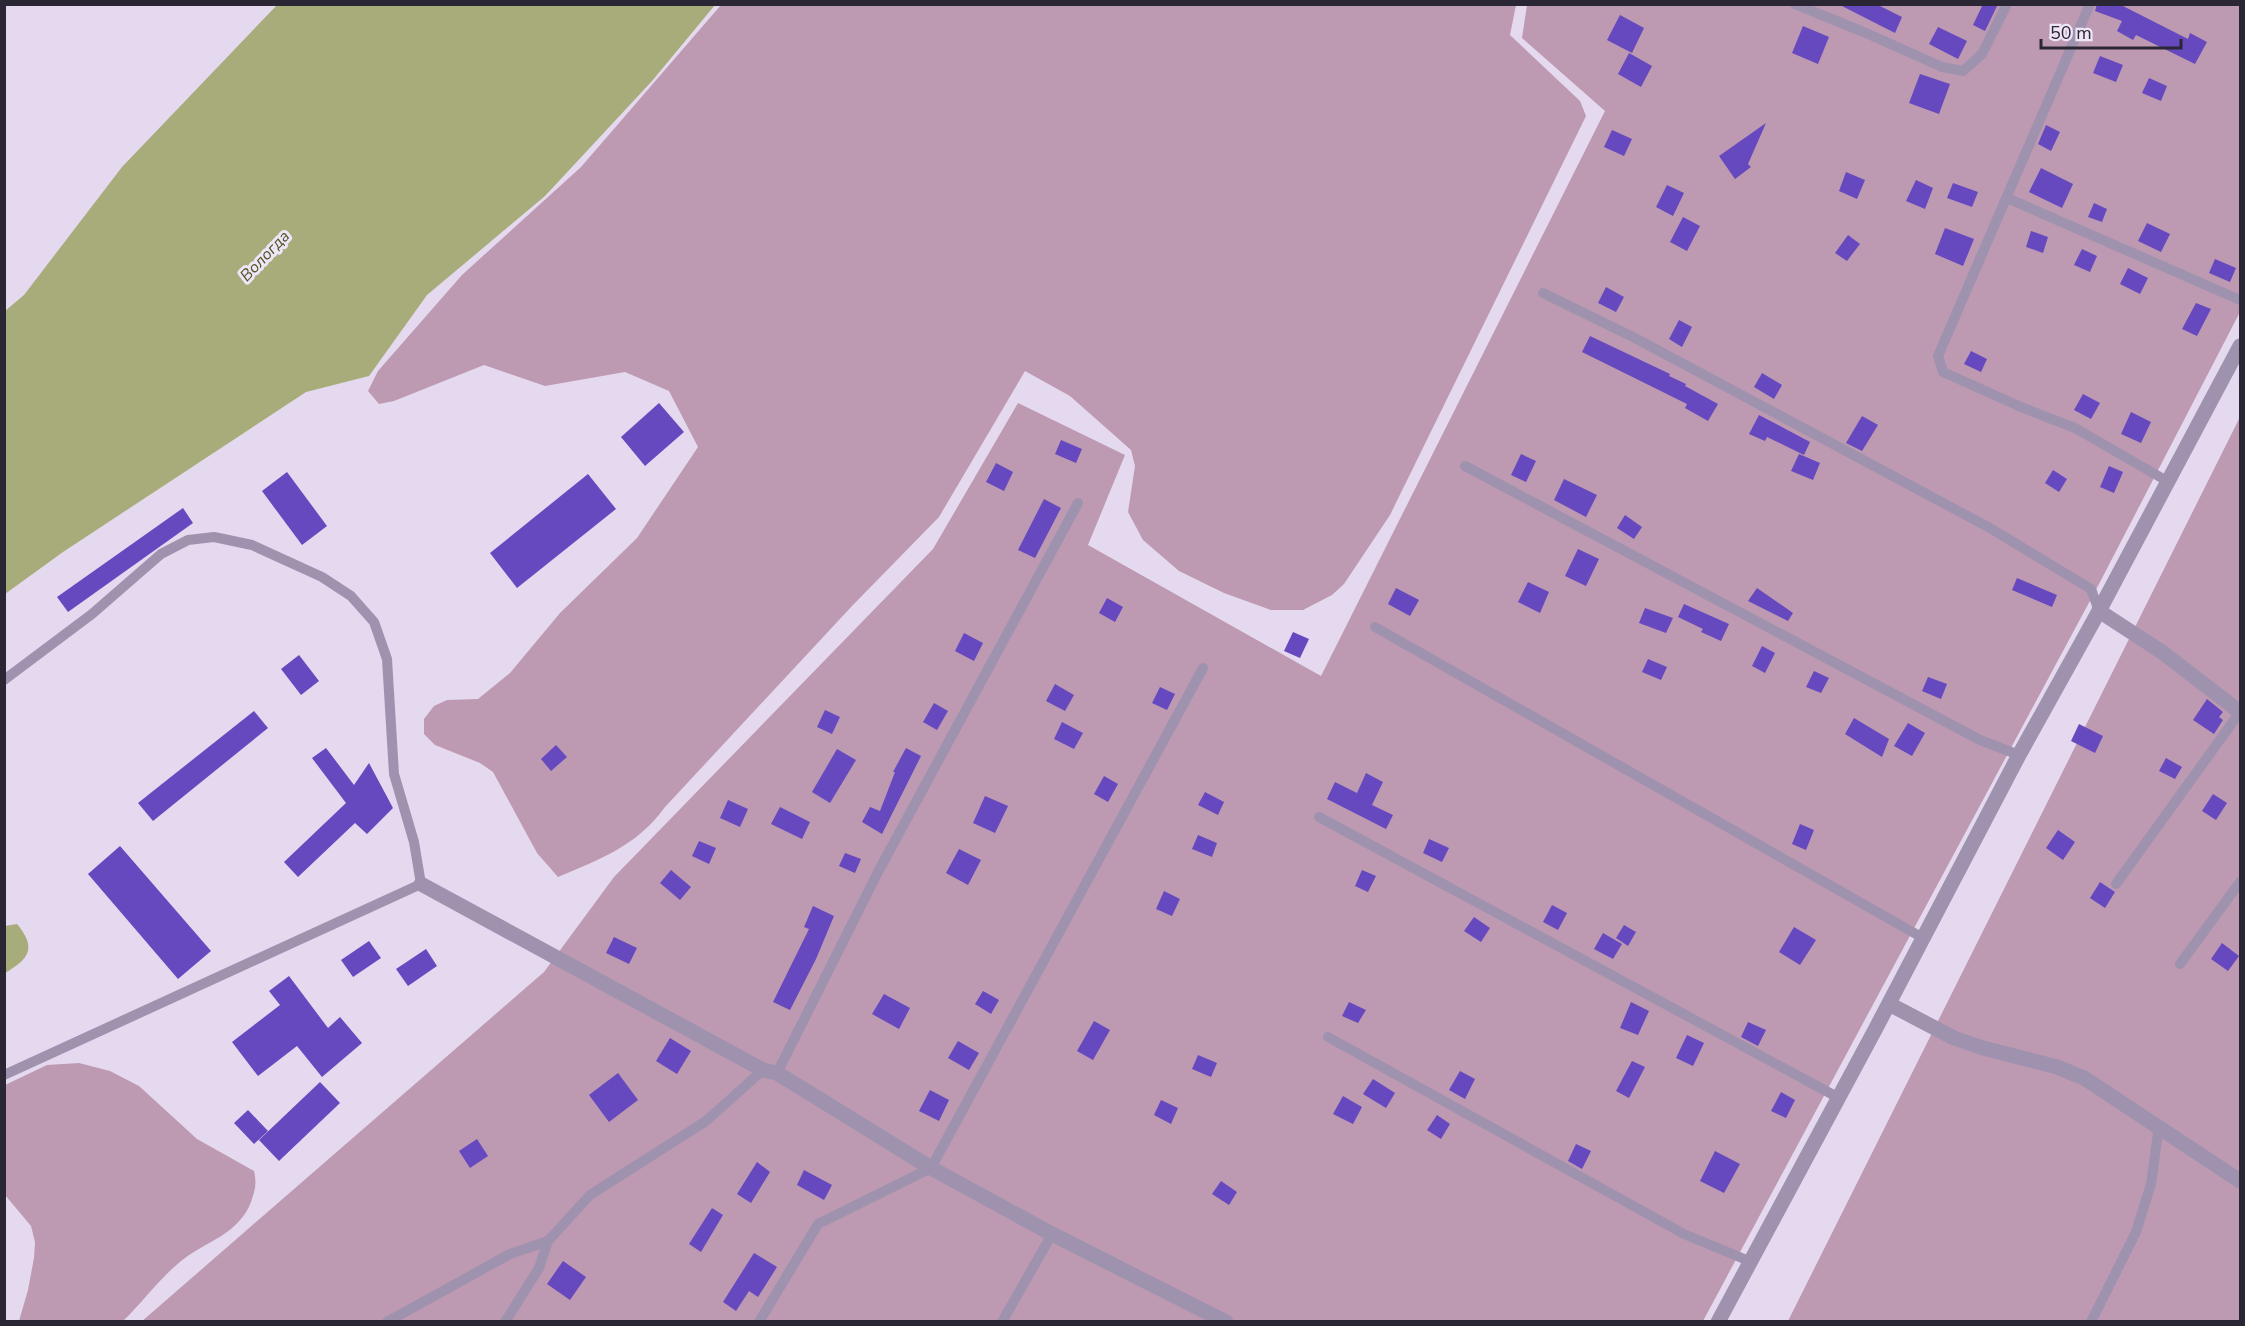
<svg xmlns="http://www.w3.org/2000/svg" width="2245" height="1326" font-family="'Nunito Sans',sans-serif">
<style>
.green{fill:#bd9ab1}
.water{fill:#a8ab7a}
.building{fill:#6648bf}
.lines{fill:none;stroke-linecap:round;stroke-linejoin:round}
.lane{stroke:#9f92af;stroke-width:10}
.street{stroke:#9f92af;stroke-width:15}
.labels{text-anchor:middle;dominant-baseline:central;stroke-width:6;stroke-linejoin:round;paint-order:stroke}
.water-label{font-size:16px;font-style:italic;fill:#4e521f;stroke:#efe5f8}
</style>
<rect width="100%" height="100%" fill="#e5d9ef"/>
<!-- green -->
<g class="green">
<path d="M 721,5 L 1516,5 L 1510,35 L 1580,101 L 1586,116 L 1390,515 L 1344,584 L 1332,595 L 1303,610 L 1271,610 L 1224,593 L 1179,571 L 1143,540 L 1128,512 L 1135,466 L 1131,450 L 1070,396 L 1025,371 L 939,517 L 852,606 L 665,807 C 637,846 600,859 558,877 L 537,853 L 493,772 L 480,763 L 435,745 L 424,734 L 424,719 L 434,706 L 447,700 L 478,699 L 510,673 L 560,613 L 637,538 L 698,447 L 669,391 L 625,372 L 545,386 L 484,365 L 394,401 L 379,404 L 368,391 L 378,371 L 462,275 L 581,167 Z"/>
<path d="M 1527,5 L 2240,5 L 2240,312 L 2099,584 L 1703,1321 L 141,1322 L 544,972 L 614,877 L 933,549 L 1018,403 L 1125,455 L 1088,545 L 1321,676 L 1605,111 L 1522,38 Z"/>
<path d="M 2240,417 L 2240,1321 L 1788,1321 Z"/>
<path d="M 79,1063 L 110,1071 L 139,1086 L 197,1139 L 254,1171 C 257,1184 255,1190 251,1202 C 238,1235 206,1241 181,1261 C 159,1279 143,1302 123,1321 L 19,1321 L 28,1290 L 34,1258 L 35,1242 L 31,1226 L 5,1195 L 5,1085 L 47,1065 Z"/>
</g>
<!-- water -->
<g class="water">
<path d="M 278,4 L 715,5 L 652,81 L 545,196 L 427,295 L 369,376 L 306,392 L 63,552 L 5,594 L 5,311 L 24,295 L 122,167 Z"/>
<path d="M 17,924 C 37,948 29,959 5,973 L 5,926 Z"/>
</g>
<!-- building -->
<g class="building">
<path d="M 1838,4 L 1876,4 L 1902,17 L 1895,33 Z"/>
<path d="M 1983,4 L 1998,4 L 1985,31 L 1973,25 Z"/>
<path d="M 2097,4 L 2119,4 L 2188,39 L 2190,33 L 2207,42 L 2195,64 L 2136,35 L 2133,40 L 2117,31 L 2122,21 L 2095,11 Z"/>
<path d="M 1620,15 L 1644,28 L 1632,53 L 1607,40 Z"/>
<path d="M 1803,26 L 1829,37 L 1818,64 L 1792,53 Z"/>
<path d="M 1938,27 L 1967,41 L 1958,59 L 1929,44 Z"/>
<path d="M 1629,53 L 1652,66 L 1641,87 L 1618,74 Z"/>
<path d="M 2100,56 L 2123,65 L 2116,82 L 2093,73 Z"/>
<path d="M 1920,74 L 1950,84 L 1939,114 L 1909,103 Z"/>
<path d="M 2149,78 L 2167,86 L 2161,101 L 2142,93 Z"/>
<path d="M 1766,123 L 1748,164 L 1751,167 L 1735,179 L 1719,156 Z"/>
<path d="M 2046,125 L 2060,132 L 2051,151 L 2038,144 Z"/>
<path d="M 1612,130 L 1632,139 L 1624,156 L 1604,147 Z"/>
<path d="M 2041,168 L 2073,184 L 2062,208 L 2029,192 Z"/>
<path d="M 1846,172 L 1865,180 L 1857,199 L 1839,191 Z"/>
<path d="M 1916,180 L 1933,188 L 1925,209 L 1906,201 Z"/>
<path d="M 1953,183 L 1978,192 L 1972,207 L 1947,198 Z"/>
<path d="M 1667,185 L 1684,193 L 1673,216 L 1656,207 Z"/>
<path d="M 2094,203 L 2107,209 L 2102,222 L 2088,217 Z"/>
<path d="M 1683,217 L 1700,226 L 1687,251 L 1670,242 Z"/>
<path d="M 2147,223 L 2170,234 L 2161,252 L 2138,241 Z"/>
<path d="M 1945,228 L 1974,239 L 1963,266 L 1935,254 Z"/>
<path d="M 2031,231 L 2048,237 L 2043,253 L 2026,247 Z"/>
<path d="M 1848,235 L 1860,244 L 1847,261 L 1835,253 Z"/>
<path d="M 2082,249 L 2097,256 L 2090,272 L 2074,265 Z"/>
<path d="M 2215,259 L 2236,268 L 2230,282 L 2209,273 Z"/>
<path d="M 2128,268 L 2148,278 L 2140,294 L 2120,284 Z"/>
<path d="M 1606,287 L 1624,297 L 1616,312 L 1598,303 Z"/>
<path d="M 2196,303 L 2211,309 L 2197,336 L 2182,329 Z"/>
<path d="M 1679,320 L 1692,327 L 1682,347 L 1669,339 Z"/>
<path d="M 1590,336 L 1670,374 L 1669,376 L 1686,384 L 1685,386 L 1718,404 L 1708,421 L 1685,408 L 1687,404 L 1582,352 Z"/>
<path d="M 1971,351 L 1987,359 L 1981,372 L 1964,364 Z"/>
<path d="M 1762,373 L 1782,385 L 1774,399 L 1754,387 Z"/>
<path d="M 2083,394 L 2100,403 L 2091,419 L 2074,410 Z"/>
<path d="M 659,403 L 684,432 L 645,466 L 621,437 Z"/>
<path d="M 2131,412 L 2151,422 L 2141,443 L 2121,434 Z"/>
<path d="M 1759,415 L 1810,442 L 1804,455 L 1767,437 L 1765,441 L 1749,434 Z"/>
<path d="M 1862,416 L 1878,425 L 1862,451 L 1846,443 Z"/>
<path d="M 1061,440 L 1082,449 L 1076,463 L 1055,454 Z"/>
<path d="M 1521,454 L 1536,461 L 1526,482 L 1511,475 Z"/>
<path d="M 1799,454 L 1820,463 L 1813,480 L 1791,471 Z"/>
<path d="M 996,463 L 1013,472 L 1004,491 L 986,482 Z"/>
<path d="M 2109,466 L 2123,472 L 2114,493 L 2100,487 Z"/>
<path d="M 2053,470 L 2067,479 L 2059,492 L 2045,483 Z"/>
<path d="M 287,472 L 327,526 L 302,545 L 262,491 Z"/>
<path d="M 588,474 L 616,509 L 517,588 L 490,553 Z"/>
<path d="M 1564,479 L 1597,495 L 1586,517 L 1554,500 Z"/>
<path d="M 1044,499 L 1061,508 L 1035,558 L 1018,550 Z"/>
<path d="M 183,508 L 193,523 L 68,612 L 57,597 Z"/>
<path d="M 1625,515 L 1642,527 L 1634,539 L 1617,528 Z"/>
<path d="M 1578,549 L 1599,559 L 1586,586 L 1565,576 Z"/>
<path d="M 2017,578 L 2057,595 L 2052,607 L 2012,590 Z"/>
<path d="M 1528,582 L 1549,592 L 1540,613 L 1518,602 Z"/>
<path d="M 1396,588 L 1419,600 L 1410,616 L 1388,604 Z"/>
<path d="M 1757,588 L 1793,613 L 1788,621 L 1748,601 Z"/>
<path d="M 1107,598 L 1123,607 L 1115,622 L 1099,613 Z"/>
<path d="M 1684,604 L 1729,624 L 1721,641 L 1701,632 L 1703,629 L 1678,617 Z"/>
<path d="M 1645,608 L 1673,618 L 1666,633 L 1639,623 Z"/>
<path d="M 1293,632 L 1309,639 L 1300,658 L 1284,651 Z"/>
<path d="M 964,633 L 983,643 L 974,661 L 955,651 Z"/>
<path d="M 1762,646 L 1775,653 L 1765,673 L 1752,666 Z"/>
<path d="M 299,655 L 319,681 L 301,695 L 281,669 Z"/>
<path d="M 1648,659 L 1667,667 L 1661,680 L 1642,672 Z"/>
<path d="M 1814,671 L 1829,678 L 1821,693 L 1806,687 Z"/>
<path d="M 1928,677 L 1947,684 L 1941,699 L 1922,691 Z"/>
<path d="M 1055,684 L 1074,695 L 1065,711 L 1046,701 Z"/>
<path d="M 1160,687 L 1175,694 L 1167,710 L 1152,703 Z"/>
<path d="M 2207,699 L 2223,712 L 2219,717 L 2223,720 L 2214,734 L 2193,720 Z"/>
<path d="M 934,703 L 948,711 L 937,730 L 923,722 Z"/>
<path d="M 825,710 L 840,717 L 832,734 L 817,727 Z"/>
<path d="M 254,711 L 268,728 L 153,821 L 138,803 Z"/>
<path d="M 1854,718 L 1889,739 L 1882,757 L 1845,734 Z"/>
<path d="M 1062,722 L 1083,733 L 1074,749 L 1054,739 Z"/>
<path d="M 1908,723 L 1925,733 L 1912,756 L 1894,746 Z"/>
<path d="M 2079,724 L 2103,736 L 2095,753 L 2071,741 Z"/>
<path d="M 556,745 L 567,757 L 551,771 L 541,759 Z"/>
<path d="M 326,748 L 354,785 L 369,763 L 393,808 L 367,834 L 355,823 L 298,877 L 284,862 L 346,803 L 312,758 Z"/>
<path d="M 906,748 L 921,756 L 882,834 L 862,822 L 870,807 L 880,811 L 895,772 L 893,772 Z"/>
<path d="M 837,749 L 856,760 L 830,803 L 812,792 Z"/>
<path d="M 2166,758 L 2182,767 L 2175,779 L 2159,771 Z"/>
<path d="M 1366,773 L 1383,782 L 1372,805 L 1393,815 L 1386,829 L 1327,799 L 1335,782 L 1357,793 Z"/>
<path d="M 1104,776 L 1118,784 L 1108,802 L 1094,794 Z"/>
<path d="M 1205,792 L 1224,802 L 1218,815 L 1198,805 Z"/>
<path d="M 2213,794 L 2227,803 L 2216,820 L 2202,811 Z"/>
<path d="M 985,796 L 1008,806 L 995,833 L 973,823 Z"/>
<path d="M 728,800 L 748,809 L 740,827 L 720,818 Z"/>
<path d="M 780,807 L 810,822 L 802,839 L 771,824 Z"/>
<path d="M 1800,824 L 1814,830 L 1806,850 L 1792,844 Z"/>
<path d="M 2058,830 L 2075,842 L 2063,860 L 2046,848 Z"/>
<path d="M 1198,835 L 1217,843 L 1212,857 L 1192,849 Z"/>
<path d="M 1429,839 L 1449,848 L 1442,862 L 1423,853 Z"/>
<path d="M 699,841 L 716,848 L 709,864 L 692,856 Z"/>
<path d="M 120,846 L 211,951 L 178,979 L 88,874 Z"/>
<path d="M 959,849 L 981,860 L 968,885 L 946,873 Z"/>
<path d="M 845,853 L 861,859 L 855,873 L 839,866 Z"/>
<path d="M 671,870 L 691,887 L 680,900 L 660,883 Z"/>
<path d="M 1362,870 L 1376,876 L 1368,892 L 1355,886 Z"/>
<path d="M 2100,882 L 2115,892 L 2105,908 L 2090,898 Z"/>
<path d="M 1164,891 L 1180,899 L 1172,916 L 1156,909 Z"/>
<path d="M 1552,905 L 1567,913 L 1558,930 L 1543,922 Z"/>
<path d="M 813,906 L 834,916 L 816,959 L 790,1010 L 773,1002 L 809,929 L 804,927 Z"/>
<path d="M 1474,917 L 1490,928 L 1481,942 L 1464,931 Z"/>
<path d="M 1624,925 L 1636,932 L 1628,946 L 1616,938 Z"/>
<path d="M 1794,927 L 1816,940 L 1800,965 L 1779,952 Z"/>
<path d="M 1603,933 L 1622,944 L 1613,959 L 1594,949 Z"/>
<path d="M 614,937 L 637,948 L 629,964 L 606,953 Z"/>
<path d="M 369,941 L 381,958 L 353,977 L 341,960 Z"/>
<path d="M 2222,943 L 2239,956 L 2228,971 L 2211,959 Z"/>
<path d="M 426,949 L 437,966 L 408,986 L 396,969 Z"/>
<path d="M 289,976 L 328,1028 L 340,1017 L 362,1043 L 322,1077 L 297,1046 L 258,1076 L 232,1042 L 280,1005 L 269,991 Z"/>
<path d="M 983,991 L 999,1000 L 991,1014 L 975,1004 Z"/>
<path d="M 884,994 L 910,1008 L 899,1029 L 872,1014 Z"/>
<path d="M 1349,1002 L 1366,1010 L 1358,1023 L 1342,1016 Z"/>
<path d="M 1631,1002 L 1649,1011 L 1638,1035 L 1620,1028 Z"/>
<path d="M 1094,1021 L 1110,1030 L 1093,1060 L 1077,1051 Z"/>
<path d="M 1748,1022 L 1766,1030 L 1758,1046 L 1741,1037 Z"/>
<path d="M 1687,1035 L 1704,1043 L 1693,1066 L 1676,1058 Z"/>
<path d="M 670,1038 L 691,1051 L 677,1074 L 656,1061 Z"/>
<path d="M 958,1041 L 979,1053 L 969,1070 L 948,1058 Z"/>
<path d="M 1198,1055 L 1217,1063 L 1211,1077 L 1192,1069 Z"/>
<path d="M 1632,1061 L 1645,1067 L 1629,1098 L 1616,1091 Z"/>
<path d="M 1460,1071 L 1475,1079 L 1465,1099 L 1449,1090 Z"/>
<path d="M 618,1073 L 638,1100 L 609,1122 L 589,1095 Z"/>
<path d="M 1373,1079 L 1395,1093 L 1386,1108 L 1363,1094 Z"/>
<path d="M 320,1082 L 340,1103 L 279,1161 L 259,1140 Z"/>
<path d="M 930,1090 L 949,1100 L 939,1121 L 919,1111 Z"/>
<path d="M 1781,1092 L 1795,1100 L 1786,1118 L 1771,1111 Z"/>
<path d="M 1343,1096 L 1362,1107 L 1353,1124 L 1333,1114 Z"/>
<path d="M 1161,1100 L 1178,1108 L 1171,1124 L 1154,1115 Z"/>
<path d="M 248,1110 L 268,1131 L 254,1144 L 234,1123 Z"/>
<path d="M 1437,1115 L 1450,1124 L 1441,1139 L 1427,1130 Z"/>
<path d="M 477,1139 L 488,1156 L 470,1168 L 459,1151 Z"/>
<path d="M 1576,1144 L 1591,1151 L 1582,1169 L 1568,1161 Z"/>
<path d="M 1715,1151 L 1740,1164 L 1724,1193 L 1700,1181 Z"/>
<path d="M 757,1162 L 770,1172 L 751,1203 L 737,1194 Z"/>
<path d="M 804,1170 L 832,1185 L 824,1200 L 797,1185 Z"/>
<path d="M 1221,1181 L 1237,1192 L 1229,1205 L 1212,1194 Z"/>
<path d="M 712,1208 L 723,1215 L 701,1252 L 689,1244 Z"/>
<path d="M 754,1253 L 777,1267 L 758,1297 L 749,1291 L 736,1311 L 723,1302 Z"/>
<path d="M 563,1261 L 586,1277 L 570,1300 L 547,1284 Z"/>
</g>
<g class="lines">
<!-- lane -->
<g class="lane">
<path d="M 1795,4 L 1866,33 L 1942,67 L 1963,71 L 1982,54 L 2007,4"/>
<path d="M 2090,4 L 1938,356 L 1943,372 L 2021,407 L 2075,428 L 2167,481"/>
<path d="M 2007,198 L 2240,300"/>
<path d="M 1543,293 L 1635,338 L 1990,528 L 2091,589 L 2099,611"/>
<path d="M 1465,466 L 1980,740 L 2019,755"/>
<path d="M 1375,627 L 1923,938"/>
<path d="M 4,680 L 92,614 L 161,554 L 188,540 L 214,537 L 252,545 L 322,577 L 351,596 L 374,622 L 387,659 L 394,774 L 414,842 L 421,884 L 4,1075"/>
<path d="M 1319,817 L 1839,1098"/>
<path d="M 2116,884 L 2240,712"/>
<path d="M 2180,964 L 2240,882"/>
<path d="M 1328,1037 L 1684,1234 L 1749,1261"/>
<path d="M 777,1073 L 878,872 L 1078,503"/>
<path d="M 387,1322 L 510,1254 L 548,1241 L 590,1195 L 706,1121 L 763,1070"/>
<path d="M 505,1322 L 539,1268 L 548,1241"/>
<path d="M 759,1322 L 818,1224 L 931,1168 L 1203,668"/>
<path d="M 1002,1322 L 1052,1234"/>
<path d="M 2091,1322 L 2136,1232 L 2151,1184 L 2159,1126"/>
</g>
<!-- street -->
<g class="street">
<path d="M 2099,611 L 2162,652 L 2240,712"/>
<path d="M 421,884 L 763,1070 L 777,1073 L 931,1168 L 1052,1234 L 1226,1322"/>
<path d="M 1889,1004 L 1954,1038 L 1983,1048 L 2057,1067 L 2084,1078 L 2240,1181"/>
<path d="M 1718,1322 L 1876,1028 L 2019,755 L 2099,611 L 2240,346"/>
</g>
</g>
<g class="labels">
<!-- water labels -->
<g class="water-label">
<text transform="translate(265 256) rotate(-46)">Вологда</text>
</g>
</g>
<!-- border -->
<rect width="2245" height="1326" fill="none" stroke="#2b2633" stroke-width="12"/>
<!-- scale -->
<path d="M2041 39v9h140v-9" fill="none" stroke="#2b2633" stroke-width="3"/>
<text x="2050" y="39" font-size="18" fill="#2b2633" stroke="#efe5f8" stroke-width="4.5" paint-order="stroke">50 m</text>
</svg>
